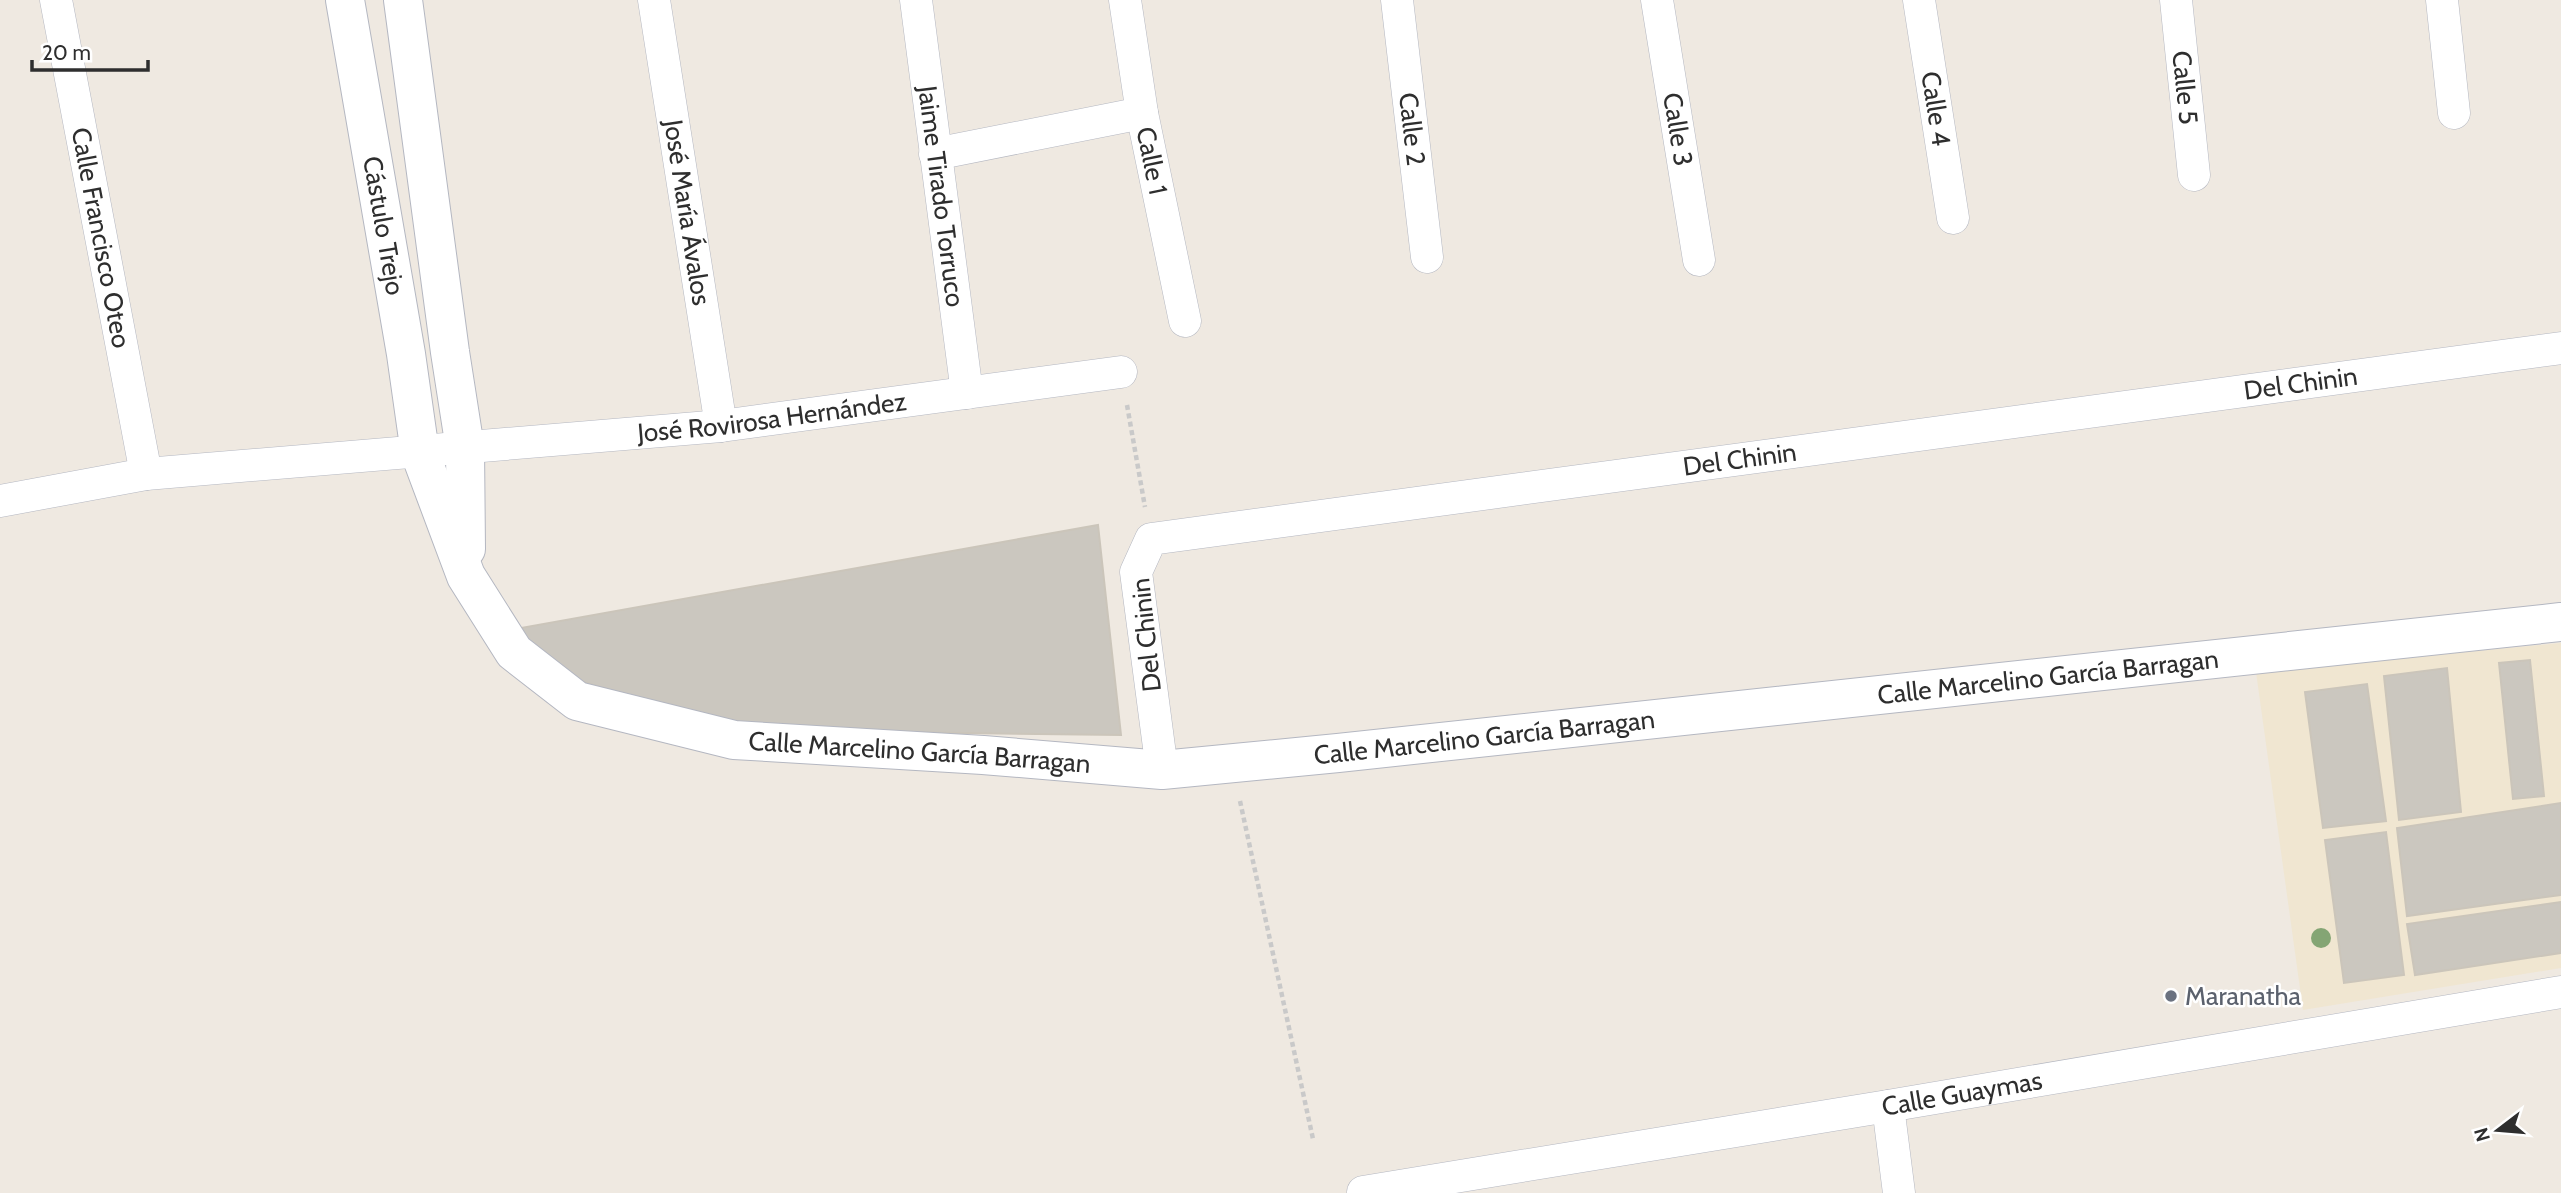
<svg xmlns="http://www.w3.org/2000/svg" width="2561" height="1193" font-family="Cabin,sans-serif">
<style>
.education{fill:#f0e6d1}
.building{fill:#cbc7bf;stroke:#cbc5ba;stroke-width:2}
.lines{fill:none;stroke-linecap:round;stroke-linejoin:round}
.minor-casing{stroke:#b4b7c1;stroke-width:33}
.tertiary-casing{stroke:#b4b7c1;stroke-width:40}
.path{stroke:#c9c9c9;stroke-width:4.5;stroke-dasharray:5 3.5;stroke-linecap:butt}
.minor{stroke:#fff;stroke-width:32}
.tertiary{stroke:#fff;stroke-width:38}
.tree{fill:#84a574}
.worship-dot{fill:#6b7280;stroke:#fff;stroke-width:2.5}
.labels{text-anchor:middle;dominant-baseline:central;stroke-width:5;stroke-linejoin:round;paint-order:stroke}
.street-label{font-size:26px;fill:#2e2e2e;stroke:#fff}
.worship-label{font-size:26px;fill:#5b616d;stroke:#fff;text-anchor:start}
</style>
<rect width="100%" height="100%" fill="#efe9e1"/>
<!-- education -->
<path class="education" d="M 2561,643 L 2561,968 L 2303,1010 L 2256,672 Z"/>
<!-- building -->
<g class="building">
<path d="M 1098,525 L 1121,735 L 738,730 L 571,678 L 515,629 Z"/>
<path d="M 2530,660 L 2544,796 L 2513,799 L 2499,663 Z"/>
<path d="M 2447,668 L 2461,812 L 2399,820 L 2384,676 Z"/>
<path d="M 2367,684 L 2386,821 L 2323,828 L 2305,692 Z"/>
<path d="M 2561,803 L 2561,895 L 2407,916 L 2397,828 Z"/>
<path d="M 2386,832 L 2404,975 L 2344,983 L 2325,840 Z"/>
<path d="M 2561,902 L 2561,953 L 2415,975 L 2407,924 Z"/>
</g>
<g class="lines">
<defs>
<g id="minor">
<path id="s1" d="M 56,0 L 146,474"/>
<path id="s2" d="M 654,0 L 721,426"/>
<path id="s3" d="M 916,0 L 967,393"/>
<path id="s4" d="M 1125,0 L 1142,113 L 1185,321"/>
<path id="s5" d="M 1397,0 L 1427,257"/>
<path id="s6" d="M 1657,0 L 1699,260"/>
<path id="s7" d="M 1919,0 L 1953,218"/>
<path id="s8" d="M 2176,0 L 2194,175"/>
<path d="M 2442,0 L 2454,113"/>
<path d="M 935,154 L 1142,113"/>
<path id="s9" d="M 0,501 L 146,474 L 721,426 L 1121,372"/>
<path id="s10" d="M 1162,770 L 1136,572 L 1151,539 L 2561,348"/>
<path d="M 1888,1106 L 1899,1193"/>
<path id="s11" d="M 1363,1192 L 1888,1106 L 2561,992"/>
</g>
<g id="tertiary">
<path id="s12" d="M 345,0 L 406,354 L 420,453 L 466,576 L 514,652 L 577,701 L 734,740 L 983,755 L 1162,770 L 1338,753 L 2561,622"/>
<path d="M 403,0 L 450,352 L 465,448 L 466,549"/>
</g>
</defs>
<!-- minor casing -->
<use href="#minor" class="minor-casing"/>
<!-- tertiary casing -->
<use href="#tertiary" class="tertiary-casing"/>
<!-- path -->
<g class="path">
<path d="M 1127,405 L 1145,507"/>
<path d="M 1240,801 L 1313,1139"/>
</g>
<!-- minor -->
<use href="#minor" class="minor"/>
<!-- tertiary -->
<use href="#tertiary" class="tertiary"/>
</g>
<!-- trees -->
<circle class="tree" cx="2321" cy="938" r="10"/>
<!-- markers -->
<circle class="worship-dot" cx="2171" cy="996" r="7"/>
<g class="labels">
<!-- street labels -->
<g class="street-label">
<text stroke="none"><textPath href="#s8" startOffset="88">Calle 5</textPath></text>
<text stroke="none"><textPath href="#s7" startOffset="110">Calle 4</textPath></text>
<text stroke="none"><textPath href="#s5" startOffset="130">Calle 2</textPath></text>
<text stroke="none"><textPath href="#s6" startOffset="131">Calle 3</textPath></text>
<text stroke="none"><textPath href="#s4" startOffset="163">Calle 1</textPath></text>
<text stroke="none"><textPath href="#s3" startOffset="198">Jaime Tirado Torruco</textPath></text>
<text stroke="none"><textPath href="#s2" startOffset="215">José María Ávalos</textPath></text>
<text stroke="none"><textPath href="#s12" startOffset="229">Cástulo Trejo</textPath></text>
<text stroke="none"><textPath href="#s1" startOffset="242">Calle Francisco Oteo</textPath></text>
<text stroke="none"><textPath href="#s10" startOffset="1396">Del Chinin</textPath></text>
<text stroke="none"><textPath href="#s9" startOffset="777">José Rovirosa Hernández</textPath></text>
<text stroke="none"><textPath href="#s10" startOffset="830">Del Chinin</textPath></text>
<text transform="translate(1146 635) rotate(-96)">Del Chinin</text>
<text stroke="none"><textPath href="#s12" startOffset="2242">Calle Marcelino García Barragan</textPath></text>
<text stroke="none"><textPath href="#s12" startOffset="1675">Calle Marcelino García Barragan</textPath></text>
<text stroke="none"><textPath href="#s12" startOffset="1108">Calle Marcelino García Barragan</textPath></text>
<text stroke="none"><textPath href="#s11" startOffset="607">Calle Guaymas</textPath></text>
</g>
<!-- worship labels -->
<g class="worship-label">
<text x="2185" y="996">Maranatha</text>
</g>
</g>
<!-- north arrow -->
<g transform="translate(2498 1130) rotate(254)" stroke="#ffffff" stroke-width="5" paint-order="stroke">
<path d="M0-5L12 26L0 18L-12 26Z" fill="#2e2e2e"/>
<text y="-10" font-size="19" font-weight="bold" text-anchor="middle" fill="#2e2e2e">N</text>
</g>
<!-- scale -->
<path d="M32 60v10h116v-10" fill="none" stroke="#2e2e2e" stroke-width="3.5"/>
<text x="42" y="60" font-size="21" fill="#2e2e2e" stroke="#ffffff" stroke-width="5" paint-order="stroke">20 m</text>
</svg>
